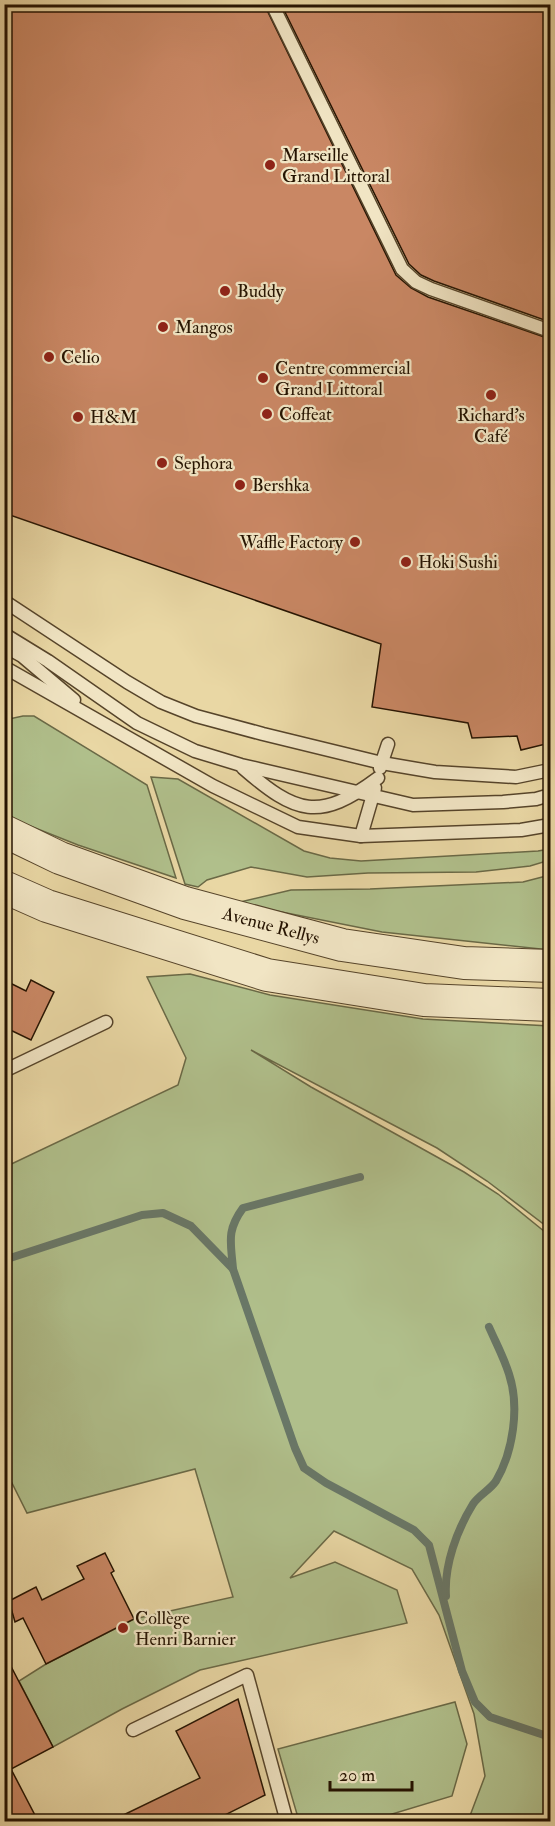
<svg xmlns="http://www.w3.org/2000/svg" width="555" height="1826" font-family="'IM FELL Double Pica',serif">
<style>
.green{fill:#b0bf8b;stroke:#6a6946;stroke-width:1.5}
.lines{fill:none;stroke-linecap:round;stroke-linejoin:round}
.stream{stroke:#697767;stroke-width:8}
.building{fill:#c98764;stroke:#251301;stroke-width:1.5}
.service-casing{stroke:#56442a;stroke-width:15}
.tertiary-casing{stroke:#56442a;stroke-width:34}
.service{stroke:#f1e5c4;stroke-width:12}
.tertiary{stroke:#f1e5c4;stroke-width:32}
.poi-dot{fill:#8f2418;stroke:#f1e5c4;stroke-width:2}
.labels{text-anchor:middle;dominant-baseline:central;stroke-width:4.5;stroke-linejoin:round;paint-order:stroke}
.poi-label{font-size:18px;fill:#251301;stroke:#f1e5c4;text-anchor:start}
.street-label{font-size:18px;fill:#251301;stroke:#f1e5c4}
</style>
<rect width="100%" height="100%" fill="#e9d7a4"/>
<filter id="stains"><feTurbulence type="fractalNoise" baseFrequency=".00333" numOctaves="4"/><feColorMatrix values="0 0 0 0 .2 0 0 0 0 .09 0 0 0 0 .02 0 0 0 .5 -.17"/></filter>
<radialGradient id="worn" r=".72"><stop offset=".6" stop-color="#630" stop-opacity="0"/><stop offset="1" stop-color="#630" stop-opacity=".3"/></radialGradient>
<!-- green -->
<g class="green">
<path d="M 23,716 L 34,716 L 147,785 L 176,878 L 78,845 L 5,816 L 4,720 Z"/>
<path d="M 151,777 L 178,779 L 304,851 L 330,858 L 361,861 L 538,851 L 550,849 L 550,860 L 530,866 L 476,872 L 368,873 L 307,877 L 251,867 L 207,880 L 198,887 L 185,884 Z"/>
<path d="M 550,875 L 550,950 L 382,932 L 236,903 L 291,890 L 370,889 L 523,882 Z"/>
<path d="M 190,974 L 270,995 L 423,1019 L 550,1026 L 550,1229 L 487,1181 L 437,1148 L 251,1050 L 311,1087 L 464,1172 L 498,1194 L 550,1236 L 550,1821 L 468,1821 L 485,1776 L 474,1714 L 439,1615 L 412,1569 L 334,1531 L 290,1578 L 335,1562 L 397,1590 L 407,1623 L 200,1670 L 122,1709 L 53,1747 L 19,1681 L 46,1664 L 134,1619 L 233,1597 L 195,1469 L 27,1513 L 5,1469 L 5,1167 L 178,1085 L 186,1058 L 147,977 Z"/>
<path d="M 455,1702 L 467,1744 L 452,1796 L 369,1821 L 299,1821 L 278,1749 Z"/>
</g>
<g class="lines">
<!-- stream -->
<g class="stream">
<path d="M 4,1260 L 142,1215 L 163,1213 L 191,1226 L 233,1269 L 295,1448 L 304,1468 L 326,1483 L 414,1530 L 429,1545 L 462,1671 L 475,1702 L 490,1717 L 550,1737"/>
<path d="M 233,1269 C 231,1243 226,1231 243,1208 L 360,1177"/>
<path d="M 446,1596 C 444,1565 457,1530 473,1504 C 479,1495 490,1490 496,1481 C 513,1452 520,1407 509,1374 C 504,1358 496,1343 489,1327"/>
</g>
</g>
<!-- building -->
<g class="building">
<path d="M 4,4 L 264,4 L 396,275 L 411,288 L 428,297 L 550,339 L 550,743 L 521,750 L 517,736 L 472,738 L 468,723 L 372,707 L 381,644 L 4,513 Z"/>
<path d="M 281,4 L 550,4 L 550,322 L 434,281 L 421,275 L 409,264 Z"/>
<path d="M 4,980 L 26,991 L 31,980 L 54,992 L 31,1040 L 4,1027 Z"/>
<path d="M 105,1553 L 114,1571 L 111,1573 L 134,1619 L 46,1664 L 23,1618 L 15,1622 L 9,1601 L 36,1587 L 42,1600 L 84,1579 L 77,1566 Z"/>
<path d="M 4,1653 L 53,1747 L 11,1769 L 38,1821 L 4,1821 Z"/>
<path d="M 238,1699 L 265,1795 L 213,1821 L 111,1821 L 200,1778 L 176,1731 Z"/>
</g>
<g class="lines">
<defs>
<g id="service">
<path d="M 272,4 L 402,269 L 416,282 L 431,289 L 550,331"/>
<path d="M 4,601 L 127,682 L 161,702 L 196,716 L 263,734 L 382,763 L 435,772 L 516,777 L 550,770"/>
<path d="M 4,634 L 48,661 L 137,723 L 195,751 L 241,765 L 413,805 L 503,802 L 536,799 L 550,795"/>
<path d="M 4,646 L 22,656 L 74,700"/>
<path d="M 4,667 L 213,786 L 298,827 L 361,836 L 521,830 L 550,825"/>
<path d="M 243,768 C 296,814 319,822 378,778"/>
<path d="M 380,768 L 388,744"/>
<path d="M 361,836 L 375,788"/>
<path d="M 4,1071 L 106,1022"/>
<path d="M 133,1730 L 247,1675 L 287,1822"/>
</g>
<g id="tertiary">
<path d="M 4,831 L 60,858 L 185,903 L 342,945 L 464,963 L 550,966"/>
<path d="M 4,887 L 47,906 L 267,975 L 424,1000 L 550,1005"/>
</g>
</defs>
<!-- service casing -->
<use href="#service" class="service-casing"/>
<!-- tertiary casing -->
<use href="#tertiary" class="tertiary-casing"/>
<!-- service -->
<use href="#service" class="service"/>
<!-- tertiary -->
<use href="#tertiary" class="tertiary"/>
</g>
<!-- markers -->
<g class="poi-dot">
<circle cx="270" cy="165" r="6"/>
<circle cx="225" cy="291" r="6"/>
<circle cx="163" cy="327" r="6"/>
<circle cx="49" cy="357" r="6"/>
<circle cx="263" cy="378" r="6"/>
<circle cx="491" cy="395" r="6"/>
<circle cx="267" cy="414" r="6"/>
<circle cx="78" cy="417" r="6"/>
<circle cx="162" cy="463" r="6"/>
<circle cx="240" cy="485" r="6"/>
<circle cx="355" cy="542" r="6"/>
<circle cx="406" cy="562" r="6"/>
<circle cx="123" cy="1628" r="6"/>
</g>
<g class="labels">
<!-- poi labels -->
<g class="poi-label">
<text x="282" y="155">Marseille<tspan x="282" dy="21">Grand Littoral</tspan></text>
<text x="237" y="291">Buddy</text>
<text x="175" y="327">Mangos</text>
<text x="61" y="357">Celio</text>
<text x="275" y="368">Centre commercial<tspan x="275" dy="21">Grand Littoral</tspan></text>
<text x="279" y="414">Coffeat</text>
<text x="491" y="415" text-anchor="middle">Richard's<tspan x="491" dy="21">Café</tspan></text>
<text x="90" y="417">H&amp;M</text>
<text x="174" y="463">Sephora</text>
<text x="252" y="485">Bershka</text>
<text x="343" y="542" text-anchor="end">Waffle Factory</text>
<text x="418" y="562">Hoki Sushi</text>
<text x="135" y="1618">Collège<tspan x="135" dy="21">Henri Barnier</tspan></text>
</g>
<!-- street labels -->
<g class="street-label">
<text transform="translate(271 926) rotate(15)">Avenue Rellys</text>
</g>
</g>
<!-- margin -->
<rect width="555" height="1826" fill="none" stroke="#e9d7a4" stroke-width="24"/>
<rect x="6" y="6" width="543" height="1814" fill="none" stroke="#251301" stroke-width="3"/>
<rect x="12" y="12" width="531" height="1802" fill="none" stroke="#251301" stroke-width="1.5"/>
<!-- scale -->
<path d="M330 1781v9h82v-9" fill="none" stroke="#251301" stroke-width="3"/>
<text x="339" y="1781" font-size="18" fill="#251301" stroke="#f1e5c4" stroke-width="4.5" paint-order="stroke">20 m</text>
<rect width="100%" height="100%" filter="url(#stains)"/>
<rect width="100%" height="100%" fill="url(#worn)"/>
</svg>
